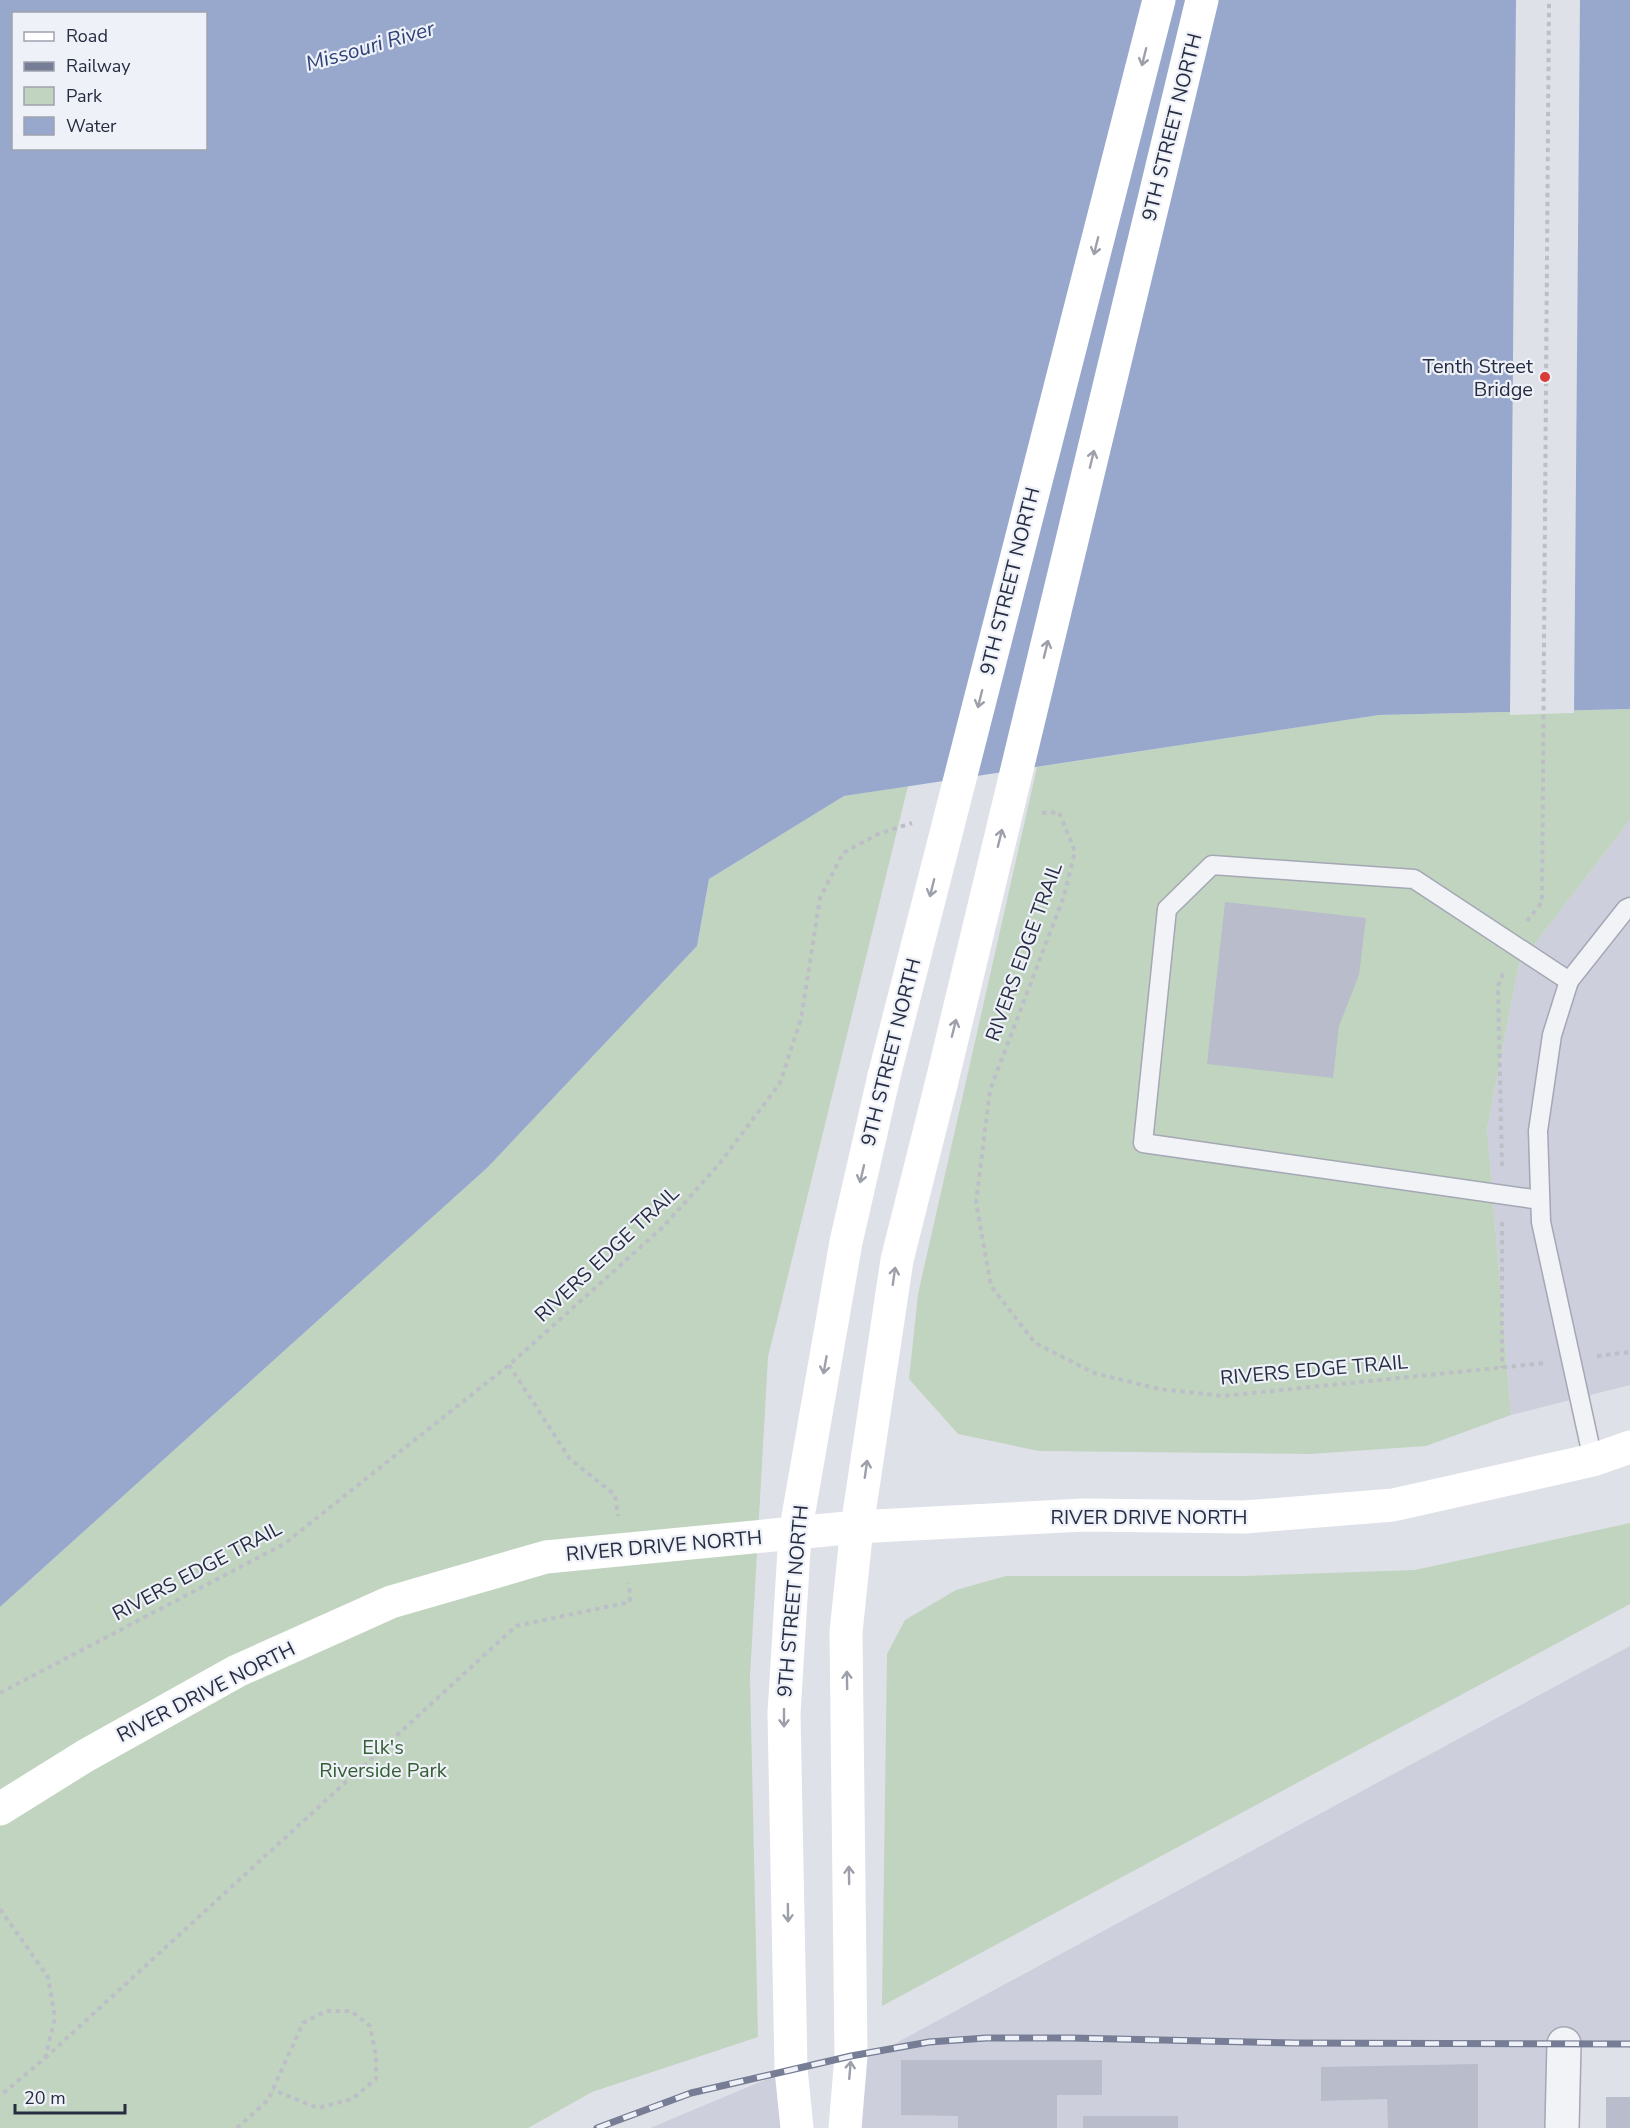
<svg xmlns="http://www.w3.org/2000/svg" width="1630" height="2128" font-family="'Nunito Sans',sans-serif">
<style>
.built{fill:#cdd0dc}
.green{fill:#c1d4bf}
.water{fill:#97a8cc;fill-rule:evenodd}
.pier{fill:#dfe1e9}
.building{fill:#b9bcca}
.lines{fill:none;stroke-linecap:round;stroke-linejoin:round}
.lane-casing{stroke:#a4a7b4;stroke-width:21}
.street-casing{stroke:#a4a7b4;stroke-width:36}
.path{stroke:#bdbfc8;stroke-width:4;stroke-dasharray:4.5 4.5;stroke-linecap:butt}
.lane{stroke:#f2f3f7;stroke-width:18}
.street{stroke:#f2f3f7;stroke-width:33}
.secondary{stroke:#fff;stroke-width:33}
.rail-casing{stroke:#777d94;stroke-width:7}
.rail{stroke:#eef1f7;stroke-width:4.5;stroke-dasharray:14;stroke-linecap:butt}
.secondary-bridge{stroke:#fff;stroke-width:33}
.oneway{stroke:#9da0aa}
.poi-dot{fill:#d83d3a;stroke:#eef1f7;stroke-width:2}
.labels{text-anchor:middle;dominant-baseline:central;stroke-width:4.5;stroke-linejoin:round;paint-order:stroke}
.street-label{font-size:20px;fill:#262c42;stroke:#eef1f7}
.poi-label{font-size:20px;fill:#262c42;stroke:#eef1f7;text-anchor:end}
.park-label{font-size:20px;fill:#345e33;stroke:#eef1f7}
.water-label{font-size:21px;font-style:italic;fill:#2d4279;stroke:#eef1f7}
</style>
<rect width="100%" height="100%" fill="#dfe1e9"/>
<!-- built -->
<g class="built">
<path d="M 1630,820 L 1630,1385 L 1511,1415 L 1487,1129 L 1519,964 Z"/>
<path d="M 1630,1646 L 1630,2044 L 1564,2044 L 1562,2128 L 845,2128 L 851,2056 L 887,2048 Z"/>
<path d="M 791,2069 L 797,2128 L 650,2128 Z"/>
</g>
<!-- green -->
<g class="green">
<path d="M 1630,709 L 1630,820 L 1519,964 L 1487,1129 L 1511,1415 L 1426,1446 L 1310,1454 L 1039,1451 L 958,1434 L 909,1379 L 918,1294 L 1037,767 L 1379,715 Z"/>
<path d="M 908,786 L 768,1357 L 750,1677 L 758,2037 L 592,2092 L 528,2128 L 0,2128 L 0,1607 L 488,1167 L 697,946 L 709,879 L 844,796 Z"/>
<path d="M 1630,1523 L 1630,1604 L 882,2006 L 887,1654 L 905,1620 L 956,1590 L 1006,1576 L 1244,1576 L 1415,1570 Z"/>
</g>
<!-- water -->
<path class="water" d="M 0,0 L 1630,0 L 1630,709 L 1379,715 L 844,796 L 709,879 L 697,946 L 488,1167 L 0,1607 ZM 14,14 L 206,14 L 206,148 L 14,148 Z"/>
<!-- pier -->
<path class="pier" d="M 1516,0 L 1580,0 L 1574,713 L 1510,715 Z"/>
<!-- building -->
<g class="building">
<path d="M 1225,902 L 1366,918 L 1359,975 L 1339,1026 L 1333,1078 L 1207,1064 Z"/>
<path d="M 901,2060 L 1102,2060 L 1102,2095 L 1057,2095 L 1057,2128 L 958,2128 L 958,2116 L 901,2115 Z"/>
<path d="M 1478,2064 L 1478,2128 L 1388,2128 L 1387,2099 L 1321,2101 L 1321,2067 Z"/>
<rect x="1606" y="2097" width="24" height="31"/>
<rect x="1083" y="2116" width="95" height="12"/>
</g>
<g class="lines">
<defs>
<g id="lane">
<path d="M 1540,1200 L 1143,1143 L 1167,909 L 1212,865 L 1414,879 L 1569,981"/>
<path d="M 1593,1460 L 1541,1222 L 1538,1131 L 1552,1035 L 1569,981 L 1626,909 L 1630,907"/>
</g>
<path id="street" d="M 1562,2128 L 1564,2044"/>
</defs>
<!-- lane casing -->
<use href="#lane" class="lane-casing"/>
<!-- street casing -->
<use href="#street" class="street-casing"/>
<!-- path -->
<g class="path">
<path d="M 1042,813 L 1059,812 L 1075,851 L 1064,896 L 990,1090 L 976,1202 L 991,1286 L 1035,1343 L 1094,1373 L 1159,1389 L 1223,1396 L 1545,1363"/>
<path d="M 1527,921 L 1542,902 L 1549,0"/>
<path d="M 1502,1166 L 1498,986 L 1504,971"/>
<path d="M 1502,1222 L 1502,1368"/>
<path d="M 1597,1356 L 1630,1352"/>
<path d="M 509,1365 L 570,1459 L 615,1495 L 618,1516"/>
<path d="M 0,1693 L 284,1544 L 509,1365 L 663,1227 L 720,1163 L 780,1083 L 801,1019 L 820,898 L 843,853 L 878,834 L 912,823"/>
<path d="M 0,1909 L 48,1977 L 55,2018 L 45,2058 L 0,2096"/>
<path d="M 45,2058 L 516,1626 L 630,1602 L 629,1583"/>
<path d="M 237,2128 L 268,2100 L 303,2023 L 326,2011 L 351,2011 L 370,2026 L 376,2056 L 376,2079 L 352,2099 L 318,2108 L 273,2090"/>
</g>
<!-- lane -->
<use href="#lane" class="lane"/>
<!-- street -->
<use href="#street" class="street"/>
<!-- secondary -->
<g class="secondary">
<path d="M 0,1809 L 85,1756 L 237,1671 L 391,1602 L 546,1557 L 857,1527 L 1084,1515 L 1245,1517 L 1393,1505 L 1593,1460 L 1630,1447"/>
<path d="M 797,2128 L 791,2069 L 784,1713 L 795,1534 L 846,1242 L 884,1076"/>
<path d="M 845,2128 L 851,2056 L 846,1632 L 857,1527 L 897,1260 L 941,1085"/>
</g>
<defs>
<path id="rail" d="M 597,2128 L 691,2093 L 851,2056 L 929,2042 L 986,2038 L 1072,2038 L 1294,2043 L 1630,2044"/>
</defs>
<!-- rail casing -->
<use href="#rail" class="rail-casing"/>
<!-- rail -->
<use href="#rail" class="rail"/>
<!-- secondary-bridge -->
<g class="secondary-bridge">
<path d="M 884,1076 L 1159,0"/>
<path d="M 941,1085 L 1202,0"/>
</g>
</g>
<!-- one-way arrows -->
<defs><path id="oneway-shaft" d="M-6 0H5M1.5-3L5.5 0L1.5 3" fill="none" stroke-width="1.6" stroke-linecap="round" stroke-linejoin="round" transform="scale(1.5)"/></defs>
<g class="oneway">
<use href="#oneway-shaft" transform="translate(1144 57) rotate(104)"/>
<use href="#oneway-shaft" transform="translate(1096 246) rotate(104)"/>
<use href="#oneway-shaft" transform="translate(1092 459) rotate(-76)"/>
<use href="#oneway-shaft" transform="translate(1046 649) rotate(-76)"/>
<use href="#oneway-shaft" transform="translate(980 699) rotate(104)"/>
<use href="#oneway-shaft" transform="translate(1000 838) rotate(-76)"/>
<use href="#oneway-shaft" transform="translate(932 888) rotate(104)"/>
<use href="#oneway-shaft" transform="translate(954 1028) rotate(-76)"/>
<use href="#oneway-shaft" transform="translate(862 1174) rotate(103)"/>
<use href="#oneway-shaft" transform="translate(894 1276) rotate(-82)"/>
<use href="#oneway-shaft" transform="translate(825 1365) rotate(100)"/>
<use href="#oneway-shaft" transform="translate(866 1469) rotate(-82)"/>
<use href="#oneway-shaft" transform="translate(847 1680) rotate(-91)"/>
<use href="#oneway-shaft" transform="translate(784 1718) rotate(90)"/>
<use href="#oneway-shaft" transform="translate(849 1875) rotate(-91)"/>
<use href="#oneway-shaft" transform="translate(788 1913) rotate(89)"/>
<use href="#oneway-shaft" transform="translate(850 2070) rotate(-85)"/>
</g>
<!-- markers -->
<circle class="poi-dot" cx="1545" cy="377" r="6"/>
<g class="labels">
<!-- street labels -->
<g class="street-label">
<text transform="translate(1172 127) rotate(-76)">9TH STREET NORTH</text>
<text transform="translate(1010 581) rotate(-76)">9TH STREET NORTH</text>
<text transform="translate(1024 952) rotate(-70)">RIVERS EDGE TRAIL</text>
<text transform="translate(891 1052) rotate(-76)">9TH STREET NORTH</text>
<text transform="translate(607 1254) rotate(-43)">RIVERS EDGE TRAIL</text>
<text transform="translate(1314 1370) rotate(-5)">RIVERS EDGE TRAIL</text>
<text x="1149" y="1517">RIVER DRIVE NORTH</text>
<text transform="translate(664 1546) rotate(-5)">RIVER DRIVE NORTH</text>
<text transform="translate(197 1571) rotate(-28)">RIVERS EDGE TRAIL</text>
<text transform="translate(793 1601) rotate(-85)">9TH STREET NORTH</text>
<text transform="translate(206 1692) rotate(-27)">RIVER DRIVE NORTH</text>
</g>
<!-- poi labels -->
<g class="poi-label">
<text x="1533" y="366">Tenth Street<tspan x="1533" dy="23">Bridge</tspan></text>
</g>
<!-- park labels -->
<g class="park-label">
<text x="383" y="1747">Elk's<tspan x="383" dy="23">Riverside Park</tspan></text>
</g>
<!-- water labels -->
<g class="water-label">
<text transform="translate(370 46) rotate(-16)">Missouri River</text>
</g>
</g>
<!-- legend -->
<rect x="12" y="12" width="195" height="138" fill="#eef1f7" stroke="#9ea2af" stroke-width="1.5"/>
<rect x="24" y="32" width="30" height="9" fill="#ffffff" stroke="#9ea2af" stroke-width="1.5"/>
<text x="66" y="42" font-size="18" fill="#262c42">Road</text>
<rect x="24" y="62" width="30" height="9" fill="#777d94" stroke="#9ea2af" stroke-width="1.5"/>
<text x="66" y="72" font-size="18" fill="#262c42">Railway</text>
<rect x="24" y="87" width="30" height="18" fill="#c1d4bf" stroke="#9ea2af" stroke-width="1.5"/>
<text x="66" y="102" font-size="18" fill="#262c42">Park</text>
<rect x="24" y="117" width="30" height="18" fill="#97a8cc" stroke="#9ea2af" stroke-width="1.5"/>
<text x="66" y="132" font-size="18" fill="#262c42">Water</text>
<!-- scale -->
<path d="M15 2104v9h110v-9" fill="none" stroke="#262c42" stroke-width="3"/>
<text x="24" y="2104" font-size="18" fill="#262c42" stroke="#eef1f7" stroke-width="4.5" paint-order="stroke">20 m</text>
</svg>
